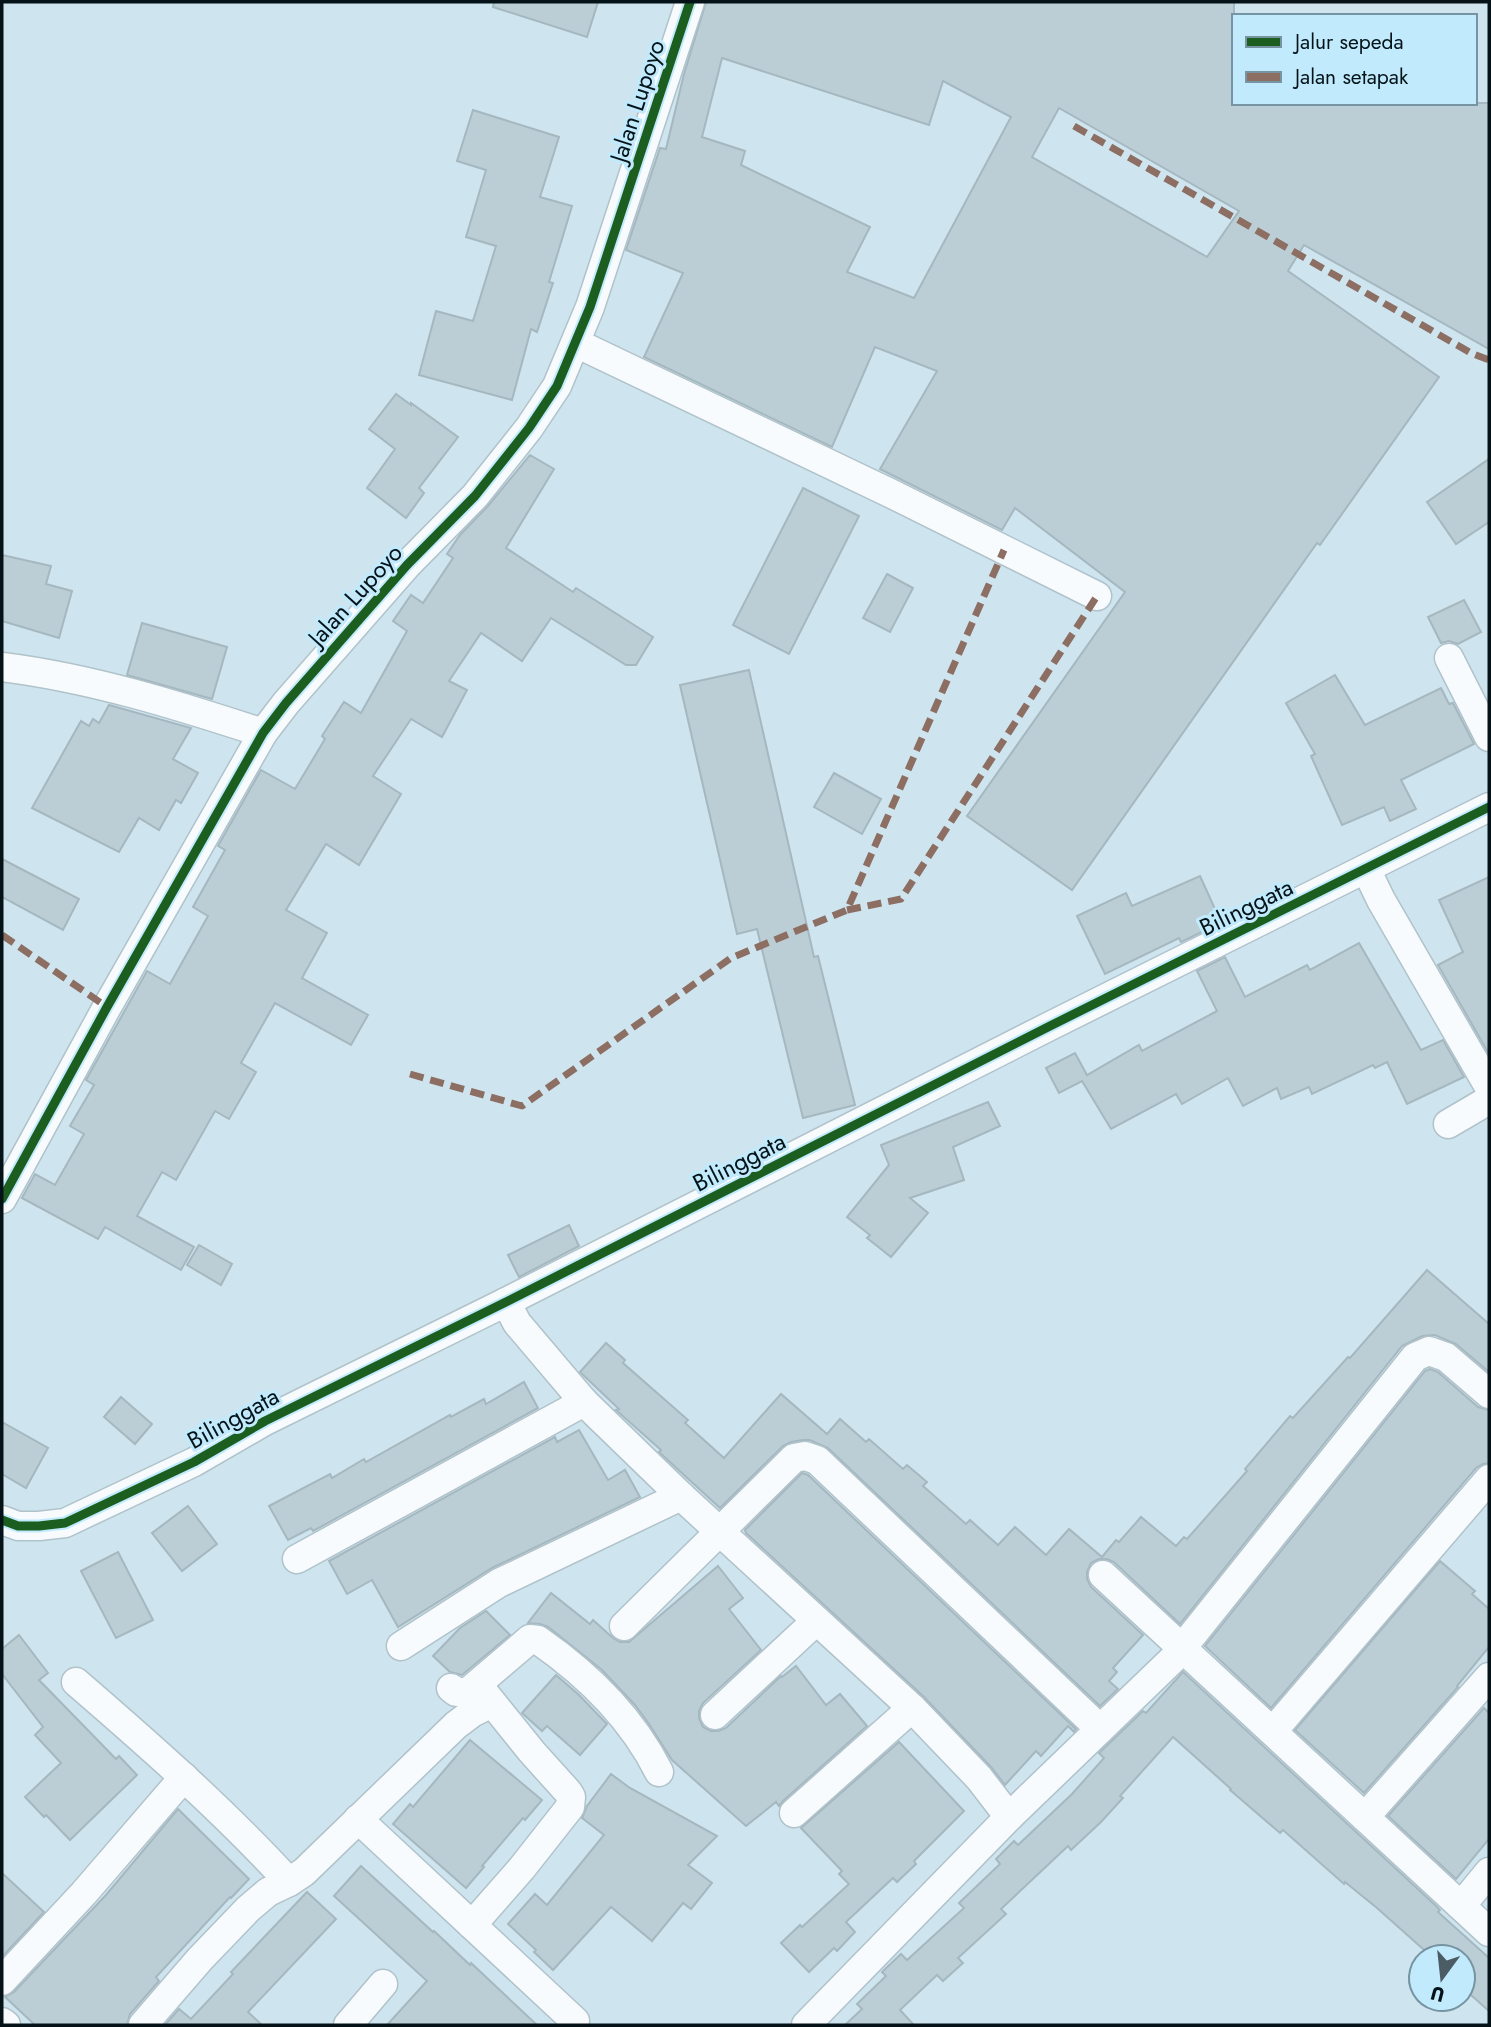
<svg xmlns="http://www.w3.org/2000/svg" width="1491" height="2027" font-family="Jost,sans-serif">
<style>
.building{fill:#bbced6;stroke:#a5b7bf;stroke-width:2;fill-rule:evenodd}
.lines{fill:none;stroke-linecap:round;stroke-linejoin:round}
.minor-casing{stroke:#b0c2ca;stroke-width:31}
.minor{stroke:#f8fbfd;stroke-width:28}
.quiet{stroke:#8d6e63;stroke-width:7;stroke-dasharray:14 7;stroke-linecap:butt}
.cycleway-casing{stroke:#c1eafc;stroke-width:13}
.cycleway{stroke:#1b5e20;stroke-width:9}
.labels{text-anchor:middle;dominant-baseline:central;stroke-width:6;stroke-linejoin:round;paint-order:stroke}
.street-label{font-size:24px;fill:#051319;stroke:#c1eafc}
</style>
<rect width="100%" height="100%" fill="#cee5ef"/>
<!-- building -->
<g class="building">
<path d="M 494,2 L 598,2 L 587,37 L 493,7 Z"/>
<path d="M 706,2 L 1234,2 L 1234,103 L 1489,103 L 1489,349 L 1304,245 L 1288,271 L 1439,377 L 1320,545 L 1317,543 L 1072,890 L 967,816 L 1125,592 L 1015,508 L 1002,530 L 880,469 L 937,371 L 875,347 L 832,447 L 644,357 L 683,273 L 626,250 L 660,148 L 666,149 L 684,74 ZM 722,58 L 929,125 L 943,81 L 1011,117 L 914,298 L 847,272 L 870,227 L 741,165 L 745,151 L 702,137 ZM 1059,108 L 1239,211 L 1207,257 L 1032,157 Z"/>
<path d="M 473,110 L 559,137 L 540,197 L 572,206 L 549,282 L 553,283 L 537,332 L 531,329 L 512,400 L 419,375 L 436,311 L 473,321 L 496,246 L 466,237 L 486,170 L 457,161 Z"/>
<path d="M 396,394 L 411,405 L 411,403 L 458,437 L 419,488 L 424,493 L 406,518 L 367,488 L 395,449 L 369,429 Z"/>
<path d="M 530,455 L 554,469 L 506,548 L 573,592 L 576,588 L 653,637 L 636,665 L 626,665 L 551,618 L 522,661 L 481,633 L 449,681 L 467,690 L 442,737 L 411,719 L 373,776 L 401,794 L 359,865 L 326,844 L 286,910 L 327,933 L 302,978 L 368,1015 L 351,1045 L 275,1003 L 241,1063 L 256,1072 L 229,1119 L 215,1111 L 176,1180 L 162,1172 L 137,1216 L 194,1247 L 181,1270 L 105,1227 L 98,1239 L 22,1198 L 35,1174 L 55,1185 L 84,1134 L 70,1126 L 94,1085 L 86,1080 L 147,971 L 170,984 L 208,916 L 193,907 L 225,850 L 218,846 L 261,770 L 295,789 L 325,739 L 322,736 L 344,702 L 361,713 L 407,631 L 393,621 L 411,595 L 423,603 L 453,558 L 447,554 L 460,535 L 488,506 Z"/>
<path d="M 1489,459 L 1489,522 L 1456,544 L 1427,502 Z"/>
<path d="M 803,488 L 859,516 L 789,654 L 733,625 Z"/>
<path d="M 2,555 L 51,566 L 46,584 L 72,591 L 59,638 L 2,621 Z"/>
<path d="M 887,574 L 913,588 L 890,632 L 863,618 Z"/>
<path d="M 1464,600 L 1481,632 L 1458,644 L 1449,641 L 1441,643 L 1428,617 Z"/>
<path d="M 142,623 L 227,647 L 212,699 L 127,675 Z"/>
<path d="M 749,670 L 814,957 L 818,956 L 855,1105 L 803,1118 L 757,929 L 737,934 L 680,685 Z"/>
<path d="M 1335,675 L 1365,725 L 1441,688 L 1449,704 L 1453,703 L 1474,744 L 1401,780 L 1416,809 L 1390,821 L 1384,807 L 1342,825 L 1311,756 L 1315,754 L 1286,703 Z"/>
<path d="M 109,705 L 191,728 L 173,759 L 198,773 L 181,803 L 176,800 L 159,830 L 139,818 L 119,852 L 32,808 L 81,721 L 89,726 L 93,719 L 99,723 Z"/>
<path d="M 834,773 L 881,799 L 862,834 L 814,807 Z"/>
<path d="M 2,859 L 79,899 L 63,930 L 2,897 Z"/>
<path d="M 1200,876 L 1220,920 L 1209,925 L 1210,928 L 1181,942 L 1179,938 L 1105,974 L 1077,916 L 1126,893 L 1132,906 Z"/>
<path d="M 1489,877 L 1489,1054 L 1438,965 L 1463,952 L 1439,900 Z"/>
<path d="M 1359,943 L 1421,1050 L 1443,1040 L 1464,1077 L 1407,1104 L 1387,1062 L 1375,1068 L 1373,1065 L 1312,1094 L 1309,1087 L 1281,1099 L 1277,1088 L 1243,1106 L 1228,1078 L 1182,1104 L 1176,1094 L 1111,1129 L 1082,1081 L 1059,1093 L 1046,1068 L 1075,1053 L 1087,1075 L 1139,1045 L 1142,1051 L 1217,1011 L 1197,971 L 1225,957 L 1245,997 L 1307,965 L 1310,970 Z"/>
<path d="M 988,1102 L 1000,1126 L 953,1147 L 964,1180 L 910,1198 L 928,1213 L 891,1257 L 867,1238 L 870,1235 L 847,1217 L 889,1165 L 881,1145 Z"/>
<path d="M 569,1225 L 579,1246 L 519,1277 L 508,1255 Z"/>
<path d="M 199,1245 L 232,1264 L 221,1285 L 187,1265 Z"/>
<path d="M 1427,1270 L 1489,1324 L 1489,1372 L 1456,1344 L 1435,1335 L 1422,1336 L 1402,1346 L 1180,1624 L 1114,1562 L 1107,1559 L 1099,1559 L 1091,1563 L 1087,1572 L 1087,1579 L 1091,1587 L 1143,1635 L 1113,1668 L 1117,1672 L 1109,1681 L 1118,1689 L 1100,1706 L 828,1448 L 810,1440 L 803,1440 L 791,1442 L 783,1446 L 720,1508 L 659,1452 L 661,1450 L 616,1410 L 619,1409 L 580,1372 L 606,1343 L 625,1360 L 623,1363 L 688,1420 L 685,1423 L 724,1458 L 781,1394 L 827,1434 L 840,1419 L 866,1442 L 869,1439 L 903,1469 L 907,1465 L 927,1482 L 923,1486 L 966,1524 L 970,1520 L 998,1545 L 1015,1527 L 1046,1555 L 1069,1529 L 1102,1557 L 1116,1540 L 1119,1542 L 1141,1517 L 1176,1546 L 1184,1537 L 1187,1539 L 1247,1471 L 1245,1469 L 1290,1416 L 1293,1418 L 1348,1357 L 1350,1358 Z"/>
<path d="M 1430,1369 L 1438,1372 L 1478,1407 L 1489,1410 L 1489,1463 L 1483,1464 L 1476,1468 L 1271,1708 L 1205,1646 L 1425,1371 Z"/>
<path d="M 524,1382 L 538,1408 L 313,1531 L 311,1528 L 288,1540 L 269,1506 L 330,1474 L 332,1478 L 364,1459 L 366,1462 L 450,1415 L 451,1417 L 484,1399 L 486,1404 Z"/>
<path d="M 121,1397 L 152,1424 L 135,1444 L 104,1417 Z"/>
<path d="M 2,1422 L 48,1448 L 26,1488 L 2,1474 Z"/>
<path d="M 579,1430 L 608,1480 L 625,1470 L 640,1497 L 492,1568 L 398,1627 L 372,1580 L 347,1594 L 329,1561 L 555,1437 L 557,1442 Z"/>
<path d="M 802,1473 L 808,1475 L 1076,1729 L 1074,1732 L 1068,1726 L 1041,1756 L 1036,1751 L 1005,1785 L 991,1767 L 923,1696 L 746,1533 L 745,1530 Z"/>
<path d="M 188,1506 L 217,1544 L 182,1571 L 152,1533 Z"/>
<path d="M 118,1552 L 153,1620 L 116,1638 L 81,1571 Z"/>
<path d="M 1440,1561 L 1475,1591 L 1472,1594 L 1489,1609 L 1489,1647 L 1457,1686 L 1458,1687 L 1364,1793 L 1295,1730 Z"/>
<path d="M 718,1566 L 743,1598 L 729,1609 L 761,1650 L 703,1703 L 699,1711 L 699,1718 L 703,1727 L 711,1731 L 718,1731 L 726,1728 L 781,1676 L 782,1677 L 796,1666 L 826,1705 L 840,1694 L 867,1726 L 783,1801 L 779,1806 L 776,1802 L 746,1826 L 672,1760 L 649,1724 L 635,1705 L 602,1670 L 548,1627 L 540,1624 L 528,1623 L 551,1593 L 590,1624 L 593,1620 L 613,1638 L 620,1642 L 629,1642 Z"/>
<path d="M 486,1611 L 510,1635 L 462,1675 L 450,1672 L 433,1656 L 460,1628 Z"/>
<path d="M 19,1635 L 48,1673 L 39,1680 L 116,1759 L 119,1756 L 137,1775 L 70,1840 L 46,1815 L 44,1817 L 25,1797 L 61,1763 L 35,1735 L 43,1727 L 2,1674 L 2,1649 Z"/>
<path d="M 1183,1672 L 1434,1904 L 1440,1910 L 1438,1912 L 1489,1958 L 1489,2011 L 1463,1988 L 1463,1957 L 1432,1957 L 1377,1908 L 1345,1882 L 1344,1884 L 1283,1830 L 1280,1833 L 1230,1790 L 1231,1789 L 1173,1737 L 1120,1796 L 1123,1798 L 1101,1822 L 1071,1850 L 1068,1846 L 1001,1909 L 1006,1914 L 958,1958 L 963,1963 L 943,1981 L 937,1975 L 900,2010 L 914,2025 L 845,2025 L 862,2009 L 857,2004 L 886,1976 L 882,1972 L 901,1954 L 907,1960 L 964,1908 L 959,1903 L 1000,1864 L 996,1859 L 1014,1841 L 1018,1845 L 1072,1794 L 1104,1758 L 1099,1753 L 1143,1711 L 1146,1713 Z"/>
<path d="M 556,1675 L 579,1695 L 607,1724 L 580,1755 L 547,1726 L 542,1731 L 522,1713 Z"/>
<path d="M 1484,1708 L 1489,1713 L 1489,1839 L 1456,1879 L 1388,1816 Z"/>
<path d="M 470,1740 L 542,1800 L 525,1820 L 523,1818 L 482,1866 L 484,1867 L 466,1888 L 393,1824 L 410,1804 L 413,1807 Z"/>
<path d="M 899,1742 L 964,1811 L 914,1861 L 916,1864 L 897,1882 L 893,1878 L 846,1922 L 855,1932 L 837,1951 L 834,1948 L 809,1972 L 781,1943 L 800,1925 L 802,1927 L 849,1884 L 839,1874 L 842,1871 L 801,1828 Z"/>
<path d="M 611,1774 L 630,1788 L 717,1836 L 688,1865 L 712,1883 L 691,1909 L 683,1903 L 652,1941 L 611,1907 L 553,1970 L 534,1952 L 536,1950 L 508,1924 L 535,1894 L 547,1905 L 604,1835 L 582,1818 L 587,1806 Z"/>
<path d="M 178,1809 L 249,1879 L 231,1898 L 230,1897 L 156,1977 L 159,1981 L 130,2014 L 127,2025 L 35,2025 L 5,1997 L 14,1992 L 106,1895 Z"/>
<path d="M 361,1866 L 433,1932 L 434,1931 L 470,1965 L 471,1963 L 537,2025 L 387,2025 L 427,1981 L 334,1896 Z"/>
<path d="M 2,1873 L 44,1912 L 2,1957 Z"/>
<path d="M 307,1892 L 336,1919 L 248,2012 L 262,2025 L 165,2025 L 179,2009 L 191,2019 L 233,1974 L 231,1972 Z"/>
</g>
<g class="lines">
<defs>
<g id="minor">
<path d="M 576,343 L 890,493 L 1097,596"/>
<path d="M 1449,658 L 1489,737"/>
<path d="M 2,667 C 91,678 177,705 263,733"/>
<path d="M 1366,869 L 1381,900 L 1489,1087"/>
<path d="M 1448,1124 L 1489,1100"/>
<path d="M 2,1199 L 107,1007 L 263,733 L 286,703 L 407,565 L 475,496 L 529,428 L 557,386 L 590,307 L 690,2"/>
<path d="M 506,1302 L 517,1323 L 584,1402 L 681,1496 L 912,1708 L 979,1778 L 1009,1817"/>
<path d="M 2,1520 L 18,1526 L 39,1526 L 65,1523 L 194,1462 L 265,1421 L 506,1302 L 1048,1027 L 1489,807"/>
<path d="M 297,1559 L 584,1402"/>
<path d="M 1103,1575 L 1489,1932"/>
<path d="M 624,1626 L 794,1458 L 805,1456 L 817,1460 L 1100,1729"/>
<path d="M 401,1646 L 499,1583 L 681,1496"/>
<path d="M 76,1682 C 150,1746 223,1810 289,1882"/>
<path d="M 451,1688 L 456,1692 L 468,1692 L 530,1639 L 538,1640 C 587,1674 632,1718 659,1772"/>
<path d="M 715,1715 L 816,1621"/>
<path d="M 1273,1731 L 1489,1479"/>
<path d="M 794,1813 L 912,1708"/>
<path d="M 1365,1817 L 1489,1677"/>
<path d="M 358,1819 L 575,2021"/>
<path d="M 1461,1906 L 1489,1872"/>
<path d="M 472,1925 L 522,1868 L 570,1807 L 571,1797 L 568,1792 L 532,1752 L 478,1685"/>
<path d="M 2,1981 L 84,1893 L 184,1777"/>
<path d="M 2,2022 L 6,2025"/>
<path d="M 143,2025 L 200,1959 L 248,1909 L 268,1892 L 289,1882 L 304,1872 L 456,1725 L 472,1713 L 492,1703"/>
<path d="M 348,2025 L 383,1984"/>
<path d="M 806,2025 L 1009,1817 L 1174,1658 L 1415,1357 L 1429,1351 L 1446,1357 L 1489,1394"/>
</g>
</defs>
<!-- minor casing -->
<use href="#minor" class="minor-casing"/>
<!-- minor -->
<use href="#minor" class="minor"/>
<!-- quiet -->
<g class="quiet">
<path d="M 1074,126 L 1471,353 L 1489,360"/>
<path d="M 847,910 L 901,899 L 1097,596"/>
<path d="M 2,935 L 107,1007"/>
<path d="M 410,1074 L 522,1106 L 731,958 L 847,910 L 1004,550"/>
</g>
<defs>
<g id="cycleway">
<path d="M 2,1199 L 107,1007 L 263,733 L 286,703 L 407,565 L 475,496 L 529,428 L 557,386 L 590,307 L 690,2"/>
<path d="M 2,1520 L 18,1526 L 39,1526 L 65,1523 L 194,1462 L 265,1421 L 506,1302 L 1048,1027 L 1489,807"/>
</g>
</defs>
<!-- cycleway casing -->
<use href="#cycleway" class="cycleway-casing"/>
<!-- cycleway -->
<use href="#cycleway" class="cycleway"/>
</g>
<g class="labels">
<!-- street labels -->
<g class="street-label">
<text transform="translate(637 101) rotate(-72)">Jalan Lupoyo</text>
<text transform="translate(355 595) rotate(-48)">Jalan Lupoyo</text>
<text transform="translate(1246 907) rotate(-26)">Bilinggata</text>
<text transform="translate(739 1162) rotate(-27)">Bilinggata</text>
<text transform="translate(233 1418) rotate(-29)">Bilinggata</text>
</g>
</g>
<!-- border -->
<rect width="1491" height="2027" fill="none" stroke="#051319" stroke-width="7"/>
<!-- legend -->
<rect x="1232" y="14" width="245" height="91" fill="#c1eafc" stroke="#7694a1" stroke-width="2"/>
<rect x="1246" y="37" width="35" height="10" fill="#1b5e20" stroke="#7694a1" stroke-width="2"/>
<text x="1295" y="49" font-size="21" fill="#051319">Jalur sepeda</text>
<rect x="1246" y="72" width="35" height="10" fill="#8d6e63" stroke="#7694a1" stroke-width="2"/>
<text x="1295" y="84" font-size="21" fill="#051319">Jalan setapak</text>
<!-- north arrow -->
<g transform="translate(1442 1978) rotate(195)"><circle r="33" fill="#c1eafc" stroke="#7694a1" stroke-width="2"/>
<path d="M0-5L12 26L0 18L-12 26Z" fill="#4b5c64"/>
<text y="-10" font-size="19" font-weight="bold" text-anchor="middle" fill="#051319">U</text>
</g>
</svg>
